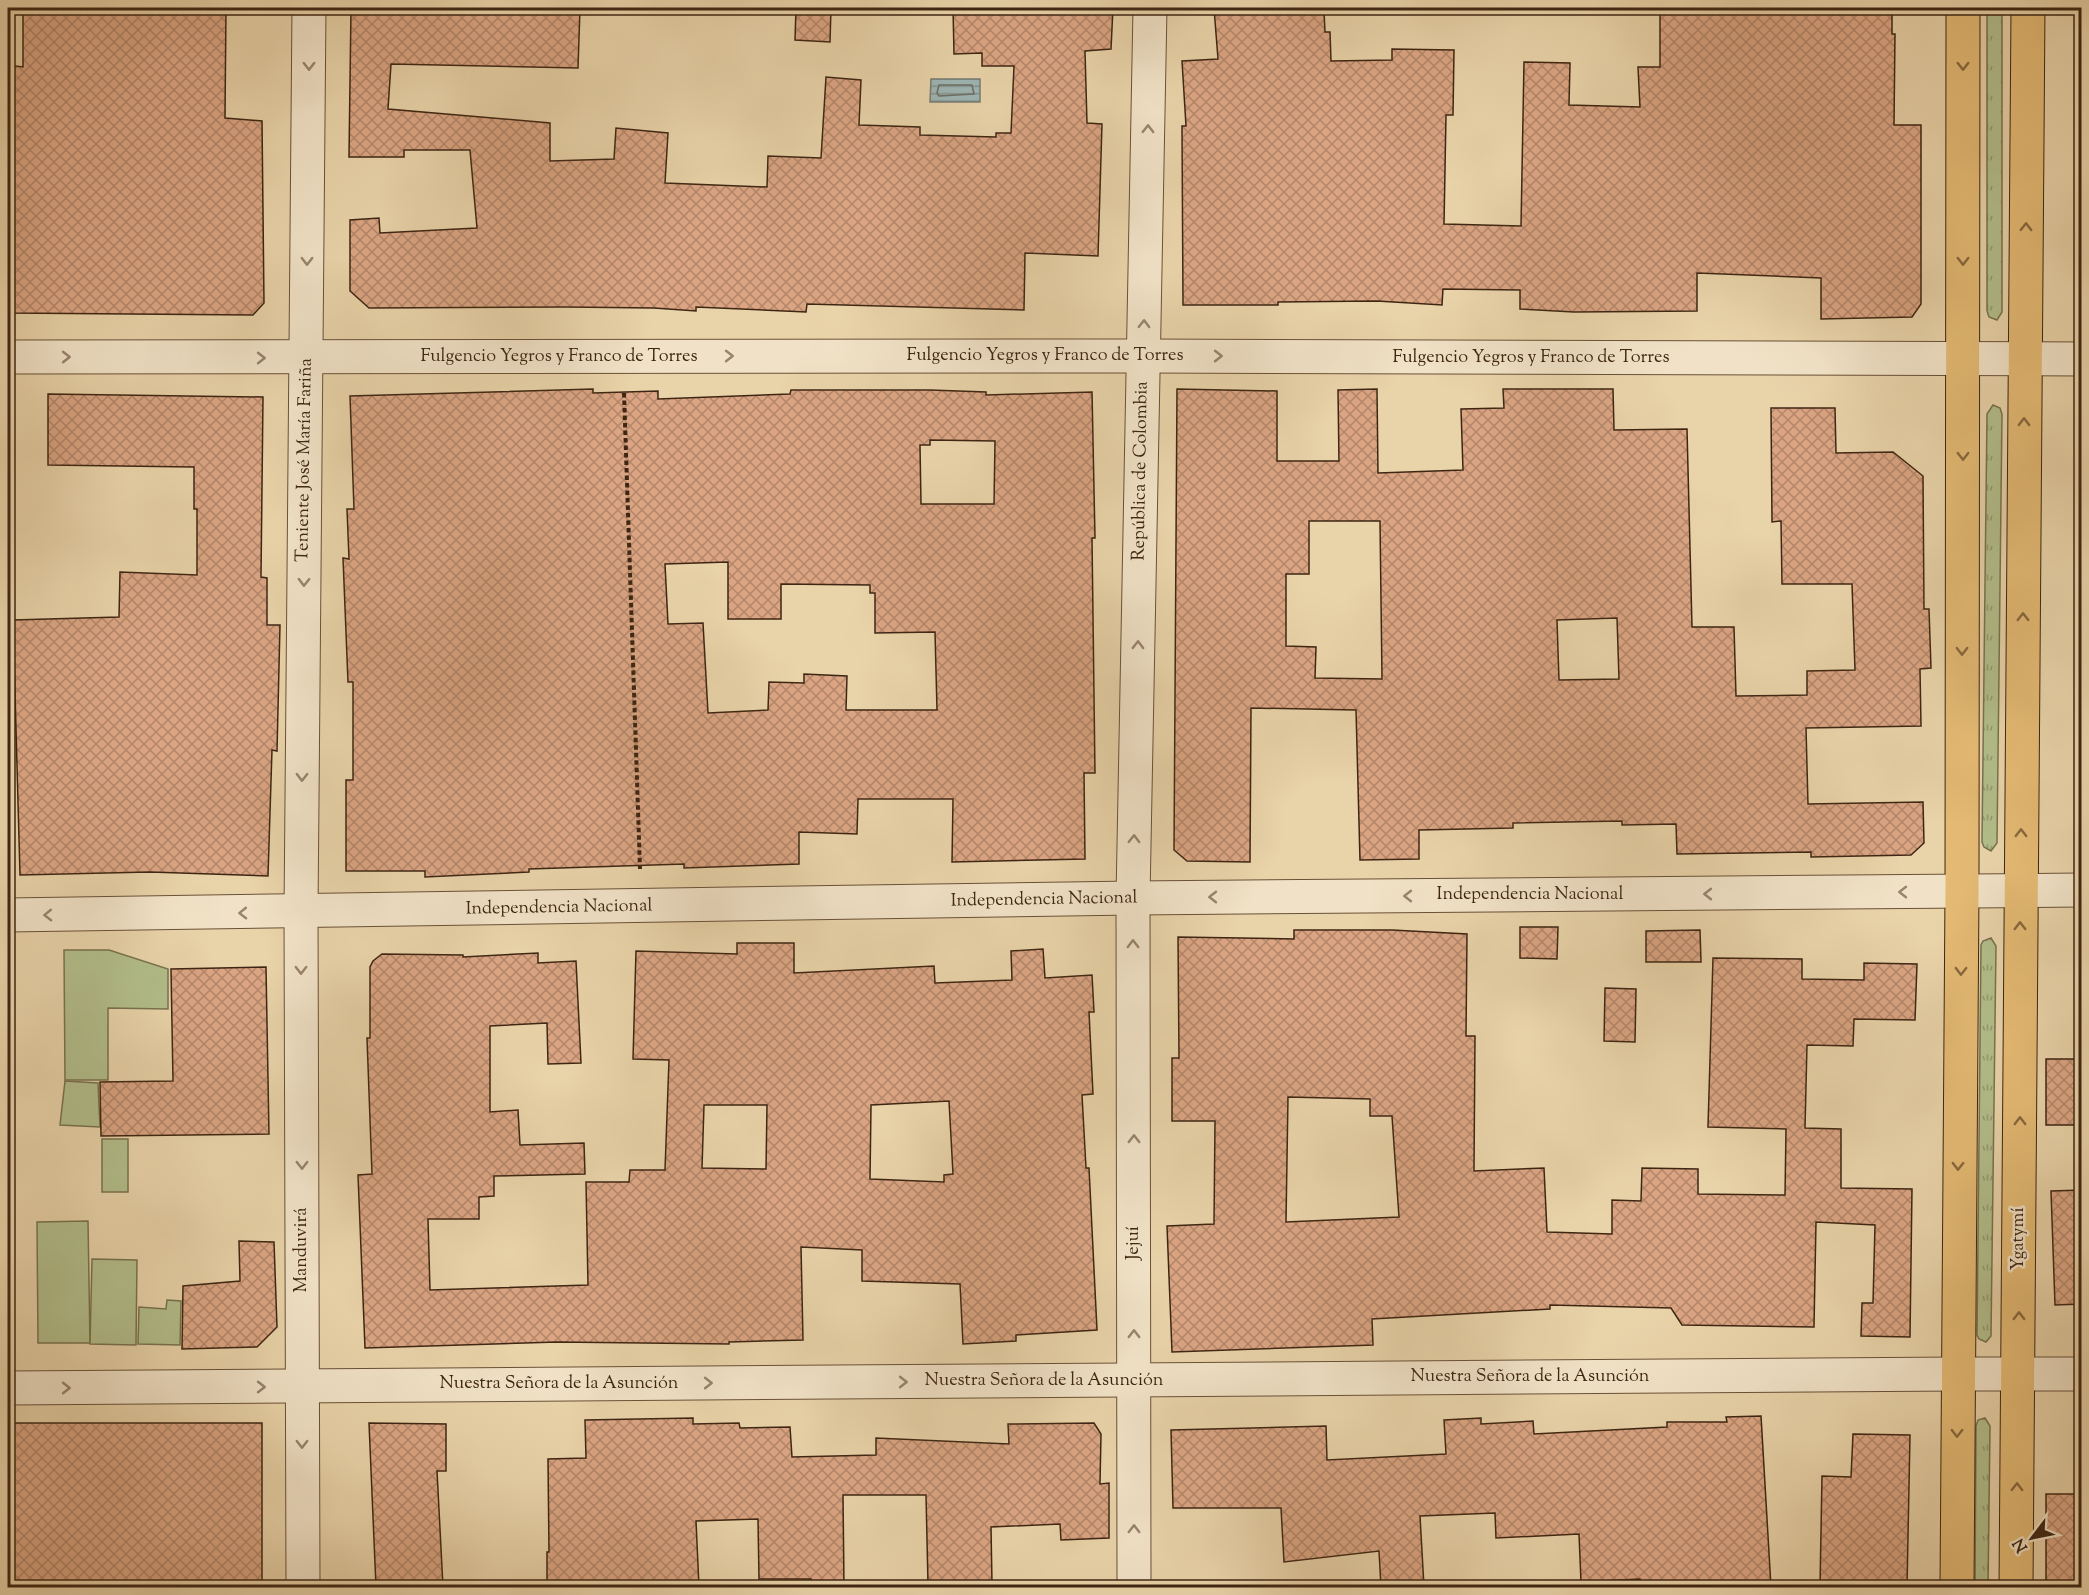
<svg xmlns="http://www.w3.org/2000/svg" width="2089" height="1595" font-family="'Sorts Mill Goudy',serif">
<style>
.grass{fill:url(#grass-tufts);stroke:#78724f;stroke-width:1.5}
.garden{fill:#b2be8b;stroke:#78724f;stroke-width:1.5}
.water{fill:url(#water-rules);stroke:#777c74;stroke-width:1.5}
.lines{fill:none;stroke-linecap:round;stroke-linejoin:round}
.shore{stroke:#6e6e64;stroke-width:1.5}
.building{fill:url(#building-cross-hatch);stroke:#3e2613;stroke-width:1.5;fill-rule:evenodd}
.minor-casing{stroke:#695138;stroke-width:35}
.tertiary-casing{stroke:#695138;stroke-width:35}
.primary-casing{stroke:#3e2613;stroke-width:35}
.path{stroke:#3e2613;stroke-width:4;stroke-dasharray:4.5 3;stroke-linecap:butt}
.minor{stroke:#f1e2c7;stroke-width:33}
.tertiary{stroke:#f1e2c7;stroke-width:33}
.primary{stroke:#e4ba74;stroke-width:33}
.oneway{stroke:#98846d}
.oneway2{stroke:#89693f}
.labels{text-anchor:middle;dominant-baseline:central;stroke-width:5;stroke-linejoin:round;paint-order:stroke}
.street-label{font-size:18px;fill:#3e2613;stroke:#f1e2c7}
</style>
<defs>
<pattern id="grass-tufts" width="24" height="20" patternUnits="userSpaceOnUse" patternTransform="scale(1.5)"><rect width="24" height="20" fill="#b2be8b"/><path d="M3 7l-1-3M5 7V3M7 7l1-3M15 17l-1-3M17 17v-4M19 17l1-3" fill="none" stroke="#929a70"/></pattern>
<pattern id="water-rules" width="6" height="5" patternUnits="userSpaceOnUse" patternTransform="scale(1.5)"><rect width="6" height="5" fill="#9db5b4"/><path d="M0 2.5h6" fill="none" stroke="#819391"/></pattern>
<pattern id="building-cross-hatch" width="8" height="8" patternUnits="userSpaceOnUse" patternTransform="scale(1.5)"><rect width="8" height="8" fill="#dba583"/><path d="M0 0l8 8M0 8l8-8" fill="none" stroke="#b3866a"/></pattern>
</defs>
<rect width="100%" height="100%" fill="#e9d3a9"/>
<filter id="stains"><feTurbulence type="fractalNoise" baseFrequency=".00333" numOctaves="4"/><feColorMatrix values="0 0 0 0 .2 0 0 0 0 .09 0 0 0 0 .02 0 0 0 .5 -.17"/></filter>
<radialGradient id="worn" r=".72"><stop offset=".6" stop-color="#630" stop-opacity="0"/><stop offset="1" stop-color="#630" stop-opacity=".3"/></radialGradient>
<!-- grass -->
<g class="grass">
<path d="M 1987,8 L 2002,8 L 2002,312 L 1997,320 L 1989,317 L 1987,311 Z"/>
<path d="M 1993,405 L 2000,408 L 2002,414 L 1997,843 L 1991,851 L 1984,847 L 1982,842 L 1987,414 Z"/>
<path d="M 1991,938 L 1996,946 L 1991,1336 L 1986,1342 L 1979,1339 L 1977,1335 L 1981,945 L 1983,941 Z"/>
<path d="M 1985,1418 L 1990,1426 L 1988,1587 L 1975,1587 L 1976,1426 L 1978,1420 Z"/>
</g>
<!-- garden -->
<g class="garden">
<path d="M 64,950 L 109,950 L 168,969 L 168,1009 L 108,1008 L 108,1080 L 65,1080 Z"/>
<path d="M 65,1081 L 98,1083 L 100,1127 L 60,1125 Z"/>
<rect x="102" y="1139" width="26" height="53"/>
<path d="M 88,1221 L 90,1343 L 38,1343 L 37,1222 Z"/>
<path d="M 92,1259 L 137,1260 L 136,1345 L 90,1344 Z"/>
<path d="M 167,1300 L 181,1301 L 180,1345 L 138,1344 L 139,1307 L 166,1309 Z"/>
</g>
<!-- water -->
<path class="water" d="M 931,79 L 980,79 L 980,102 L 930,102 Z"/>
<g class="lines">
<!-- shore -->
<path class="shore" d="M 939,85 L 972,85 L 974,94 L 939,96 L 937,93 Z"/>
</g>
<!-- building -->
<g class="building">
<path d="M 23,8 L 226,8 L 225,118 L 262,121 L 264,303 L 253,315 L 8,313 L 8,65 L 23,67 Z"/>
<path d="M 351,8 L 580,8 L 578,68 L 391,64 L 388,109 L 550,123 L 550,161 L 614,159 L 616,128 L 668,133 L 665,183 L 767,187 L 768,156 L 821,158 L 826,77 L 861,80 L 859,125 L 920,127 L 920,135 L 996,137 L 996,133 L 1011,133 L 1014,66 L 982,66 L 982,53 L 954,54 L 953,8 L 1113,8 L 1111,49 L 1085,51 L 1087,123 L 1102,124 L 1098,256 L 1025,253 L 1024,310 L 807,304 L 806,312 L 696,307 L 696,311 L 654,308 L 566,307 L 369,308 L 350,291 L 350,220 L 379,218 L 380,233 L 477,228 L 470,150 L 404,150 L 404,157 L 349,157 Z"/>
<path d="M 796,8 L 831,8 L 830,42 L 795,40 Z"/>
<path d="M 1214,8 L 1298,8 L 1298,12 L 1324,11 L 1325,32 L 1330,32 L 1331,61 L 1392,60 L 1392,49 L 1454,50 L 1453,115 L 1446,115 L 1444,224 L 1521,226 L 1524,62 L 1570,63 L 1569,105 L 1640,107 L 1638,67 L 1660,67 L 1660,8 L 1892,8 L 1892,34 L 1895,34 L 1894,125 L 1921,125 L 1921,304 L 1912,317 L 1821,319 L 1821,278 L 1697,273 L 1697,311 L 1574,312 L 1520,309 L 1520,290 L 1443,289 L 1442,305 L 1377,301 L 1278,302 L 1278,305 L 1183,305 L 1182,126 L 1186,126 L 1182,61 L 1218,59 Z"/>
<path d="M 593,389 L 593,393 L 658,391 L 658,399 L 790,394 L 791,390 L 930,390 L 986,392 L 986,395 L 1092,392 L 1095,538 L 1092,538 L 1095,773 L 1084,773 L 1085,859 L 952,862 L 953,799 L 858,799 L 857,834 L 799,832 L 799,864 L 684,868 L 684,864 L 529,869 L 529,872 L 425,877 L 425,871 L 346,871 L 346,780 L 353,780 L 353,682 L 348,682 L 343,558 L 349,559 L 347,509 L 354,509 L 350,396 ZM 930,440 L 995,441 L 994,504 L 921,504 L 920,445 L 930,445 ZM 728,562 L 728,619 L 781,619 L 781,584 L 870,585 L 870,593 L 875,593 L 875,633 L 935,632 L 937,710 L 846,710 L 847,676 L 804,674 L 804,683 L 769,682 L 768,710 L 708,713 L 703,623 L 668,624 L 665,564 Z"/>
<path d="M 1177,389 L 1277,391 L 1277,461 L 1339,461 L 1338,390 L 1377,389 L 1378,473 L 1463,470 L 1461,409 L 1504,408 L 1503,389 L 1613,389 L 1614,430 L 1687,429 L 1692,627 L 1734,627 L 1736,696 L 1807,695 L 1807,671 L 1855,670 L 1852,584 L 1782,584 L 1781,521 L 1772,522 L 1771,408 L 1835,408 L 1836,453 L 1893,452 L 1923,476 L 1924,609 L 1929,609 L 1931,668 L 1920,669 L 1921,726 L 1806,728 L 1808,804 L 1923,802 L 1924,843 L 1911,855 L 1811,857 L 1811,852 L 1677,854 L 1676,824 L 1622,825 L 1622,821 L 1513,823 L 1513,828 L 1419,830 L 1419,859 L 1360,860 L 1356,710 L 1251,708 L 1250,862 L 1187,861 L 1174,850 ZM 1309,521 L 1380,521 L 1382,679 L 1315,678 L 1316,647 L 1286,646 L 1286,574 L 1309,574 ZM 1617,618 L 1619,679 L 1559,680 L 1557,620 Z"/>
<path d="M 48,394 L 263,397 L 261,577 L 267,578 L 267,625 L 280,625 L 277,751 L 272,750 L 268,876 L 150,872 L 20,875 L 13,620 L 119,617 L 120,572 L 197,575 L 197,509 L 194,509 L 194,467 L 48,465 Z"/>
<path d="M 1520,927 L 1558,927 L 1557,959 L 1520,958 Z"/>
<path d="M 1294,930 L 1392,930 L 1467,934 L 1466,1036 L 1475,1036 L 1474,1171 L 1544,1168 L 1547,1232 L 1612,1234 L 1612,1200 L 1641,1201 L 1642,1168 L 1698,1169 L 1698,1194 L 1785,1195 L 1786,1129 L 1708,1127 L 1713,958 L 1802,959 L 1802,979 L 1864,980 L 1864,963 L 1917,964 L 1915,1020 L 1854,1019 L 1853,1046 L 1807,1045 L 1805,1128 L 1841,1129 L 1841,1188 L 1912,1189 L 1910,1337 L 1861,1336 L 1862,1303 L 1873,1303 L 1875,1225 L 1816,1222 L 1814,1327 L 1682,1325 L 1671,1308 L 1550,1305 L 1550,1309 L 1372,1319 L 1373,1345 L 1172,1352 L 1167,1226 L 1214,1224 L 1215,1121 L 1172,1121 L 1172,1058 L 1179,1058 L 1178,937 L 1294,939 ZM 1288,1097 L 1370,1099 L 1370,1116 L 1392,1116 L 1399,1217 L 1286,1222 Z"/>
<path d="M 1700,930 L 1701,962 L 1646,962 L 1646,931 Z"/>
<path d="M 737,943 L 794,943 L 794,973 L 934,966 L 935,983 L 1012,980 L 1011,951 L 1043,949 L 1045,978 L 1092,975 L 1094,1012 L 1089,1012 L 1093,1094 L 1082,1095 L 1086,1168 L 1089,1168 L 1097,1330 L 1016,1335 L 1016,1341 L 963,1344 L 960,1284 L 862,1281 L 862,1250 L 801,1247 L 803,1340 L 729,1342 L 729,1344 L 557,1342 L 365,1348 L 358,1175 L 372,1174 L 367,1038 L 370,1038 L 370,967 L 373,961 L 382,954 L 463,955 L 463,957 L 538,953 L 538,963 L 576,961 L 581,1063 L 548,1064 L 547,1023 L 490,1026 L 490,1112 L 518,1110 L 520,1145 L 584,1143 L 585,1174 L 494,1176 L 494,1196 L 479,1197 L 479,1219 L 428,1219 L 430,1290 L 588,1285 L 586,1182 L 629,1182 L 630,1170 L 665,1170 L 669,1060 L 633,1059 L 636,951 L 737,954 ZM 949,1101 L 953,1174 L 944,1175 L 944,1182 L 870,1179 L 871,1105 ZM 704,1105 L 767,1105 L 766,1169 L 702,1168 Z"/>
<path d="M 266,967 L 269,1134 L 101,1136 L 100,1082 L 173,1081 L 171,969 Z"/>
<path d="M 1605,988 L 1636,989 L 1635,1042 L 1604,1041 Z"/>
<rect x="2046" y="1059" width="36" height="66"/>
<path d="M 2082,1190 L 2082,1304 L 2055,1305 L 2051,1191 Z"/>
<path d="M 239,1241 L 274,1242 L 277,1327 L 257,1347 L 182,1349 L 183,1286 L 240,1281 Z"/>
<path d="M 1761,1416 L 1771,1587 L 1665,1587 L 1665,1582 L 1640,1584 L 1640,1579 L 1581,1582 L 1579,1534 L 1496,1538 L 1495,1513 L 1420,1516 L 1424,1587 L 1381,1587 L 1379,1551 L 1284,1562 L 1281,1508 L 1173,1508 L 1171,1430 L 1326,1426 L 1327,1460 L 1446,1454 L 1444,1420 L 1481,1418 L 1481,1424 L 1533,1421 L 1534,1434 L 1667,1427 L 1667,1422 L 1727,1422 L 1726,1417 Z"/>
<path d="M 693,1418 L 693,1424 L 739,1423 L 740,1428 L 790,1427 L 792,1457 L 876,1455 L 876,1438 L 1009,1444 L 1008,1424 L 1094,1423 L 1101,1434 L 1100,1484 L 1109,1483 L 1109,1538 L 1061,1540 L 1060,1524 L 991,1527 L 992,1584 L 928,1584 L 926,1495 L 843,1495 L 844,1587 L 811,1587 L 811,1579 L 759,1579 L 758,1519 L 696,1521 L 699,1587 L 547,1587 L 547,1552 L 549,1552 L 548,1459 L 586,1458 L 585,1420 Z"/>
<rect x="8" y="1423" width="254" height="164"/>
<path d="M 369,1423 L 446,1424 L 446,1471 L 437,1471 L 443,1587 L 376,1587 Z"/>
<path d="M 1853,1434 L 1910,1435 L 1907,1587 L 1820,1587 L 1822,1476 L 1851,1477 Z"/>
<rect x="2046" y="1494" width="36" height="93"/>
</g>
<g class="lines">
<defs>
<g id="minor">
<path d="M 8,357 L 1144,356 L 2082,359"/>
<path d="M 8,915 L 1133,898 L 2082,890"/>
<path d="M 8,1388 L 1957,1374"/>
<path d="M 303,1588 L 301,912 L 309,8"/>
<path d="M 1134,1588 L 1133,898 L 1150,8"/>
</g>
<path id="tertiary" d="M 1957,1374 L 2082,1374"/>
<g id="primary">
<path d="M 1957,1588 L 1962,892 L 1963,8"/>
<path d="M 2016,1588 L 2028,8"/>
</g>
</defs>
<!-- minor casing -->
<use href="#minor" class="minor-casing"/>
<!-- tertiary casing -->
<use href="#tertiary" class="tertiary-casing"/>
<!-- primary casing -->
<use href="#primary" class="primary-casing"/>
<!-- path -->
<path class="path" d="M 624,393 L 640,869"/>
<!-- minor -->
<use href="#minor" class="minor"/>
<!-- tertiary -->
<use href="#tertiary" class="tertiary"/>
<!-- primary -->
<use href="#primary" class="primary"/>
</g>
<!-- one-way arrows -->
<defs><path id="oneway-chevron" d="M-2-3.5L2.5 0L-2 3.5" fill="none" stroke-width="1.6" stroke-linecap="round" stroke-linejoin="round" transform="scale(1.5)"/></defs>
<g class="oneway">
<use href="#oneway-chevron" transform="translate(309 66) rotate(90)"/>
<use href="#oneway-chevron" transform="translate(1148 129) rotate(-89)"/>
<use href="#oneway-chevron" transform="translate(307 261) rotate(90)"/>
<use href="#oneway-chevron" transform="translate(1144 324) rotate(-89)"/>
<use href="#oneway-chevron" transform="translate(729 356)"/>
<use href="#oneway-chevron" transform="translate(1218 356)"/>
<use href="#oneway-chevron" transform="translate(66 357)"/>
<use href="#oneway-chevron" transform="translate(261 358)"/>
<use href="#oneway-chevron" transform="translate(304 582) rotate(91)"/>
<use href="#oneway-chevron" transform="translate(1138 645) rotate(-89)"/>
<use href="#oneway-chevron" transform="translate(302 777) rotate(91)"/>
<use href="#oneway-chevron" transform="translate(1134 839) rotate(-89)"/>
<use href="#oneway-chevron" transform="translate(1903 892) rotate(180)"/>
<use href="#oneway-chevron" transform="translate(1708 894) rotate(180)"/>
<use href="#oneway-chevron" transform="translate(1408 896) rotate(180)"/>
<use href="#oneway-chevron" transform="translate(1213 897) rotate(180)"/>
<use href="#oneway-chevron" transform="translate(243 913) rotate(179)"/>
<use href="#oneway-chevron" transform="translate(48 915) rotate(179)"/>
<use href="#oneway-chevron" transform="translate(1133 944) rotate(-90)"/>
<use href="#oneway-chevron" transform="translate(301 970) rotate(90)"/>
<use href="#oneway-chevron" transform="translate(1134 1139) rotate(-90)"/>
<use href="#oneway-chevron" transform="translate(302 1165) rotate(90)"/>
<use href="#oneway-chevron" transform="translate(1134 1334) rotate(-90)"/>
<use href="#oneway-chevron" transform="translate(903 1382)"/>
<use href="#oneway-chevron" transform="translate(708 1383)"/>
<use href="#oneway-chevron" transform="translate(261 1387)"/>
<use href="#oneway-chevron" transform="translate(66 1388)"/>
<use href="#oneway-chevron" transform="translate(302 1444) rotate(90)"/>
<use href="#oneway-chevron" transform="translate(1134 1529) rotate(-90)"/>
</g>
<g class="oneway2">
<use href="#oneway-chevron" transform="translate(1963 66) rotate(90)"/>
<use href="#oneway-chevron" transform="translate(2026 227) rotate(-89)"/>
<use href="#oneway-chevron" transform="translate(1963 261) rotate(90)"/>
<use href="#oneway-chevron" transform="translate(2024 422) rotate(-90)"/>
<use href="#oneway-chevron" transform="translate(1963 456) rotate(90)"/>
<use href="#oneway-chevron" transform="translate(2023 617) rotate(-90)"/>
<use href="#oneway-chevron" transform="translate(1962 651) rotate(90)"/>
<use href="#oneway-chevron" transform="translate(2021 833) rotate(-90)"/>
<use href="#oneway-chevron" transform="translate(2020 926) rotate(-90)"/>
<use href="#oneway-chevron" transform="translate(1961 971) rotate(91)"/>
<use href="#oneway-chevron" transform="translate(2020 1121) rotate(-90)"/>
<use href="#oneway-chevron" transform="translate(1958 1166) rotate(91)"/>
<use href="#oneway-chevron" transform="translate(2019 1316) rotate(-90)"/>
<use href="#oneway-chevron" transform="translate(1957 1433) rotate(90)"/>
<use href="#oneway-chevron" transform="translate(2017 1487) rotate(-89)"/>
</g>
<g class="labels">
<!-- street labels -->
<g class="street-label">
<text x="1045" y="356">Fulgencio Yegros y Franco de Torres</text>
<text x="559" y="357">Fulgencio Yegros y Franco de Torres</text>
<text x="1531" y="358">Fulgencio Yegros y Franco de Torres</text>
<text transform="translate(305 460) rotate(-89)">Teniente José María Fariña</text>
<text transform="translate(1141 471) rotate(-89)">República de Colombia</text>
<text x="1530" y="895">Independencia Nacional</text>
<text transform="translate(1044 900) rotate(-1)">Independencia Nacional</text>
<text transform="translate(559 908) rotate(-1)">Independencia Nacional</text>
<text transform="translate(2019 1239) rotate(-90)">Ygatymí</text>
<text transform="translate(1134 1243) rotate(-90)">Jejuí</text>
<text transform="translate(302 1250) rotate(-90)">Manduvirá</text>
<text x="1530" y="1377">Nuestra Señora de la Asunción</text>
<text x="1044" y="1381">Nuestra Señora de la Asunción</text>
<text x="559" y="1384">Nuestra Señora de la Asunción</text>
</g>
</g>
<!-- margin -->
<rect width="2089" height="1595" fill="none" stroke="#e9d3a9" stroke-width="30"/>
<rect x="9" y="9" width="2071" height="1577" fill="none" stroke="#3e2613" stroke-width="3"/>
<rect x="15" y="15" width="2059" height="1565" fill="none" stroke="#3e2613" stroke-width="1.5"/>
<!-- north arrow -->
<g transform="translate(2032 1538) rotate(238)" stroke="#f1e2c7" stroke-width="4.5" paint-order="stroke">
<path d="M0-4.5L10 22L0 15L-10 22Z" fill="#3e2613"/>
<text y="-9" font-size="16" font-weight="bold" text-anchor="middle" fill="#3e2613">N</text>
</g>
<rect width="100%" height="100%" filter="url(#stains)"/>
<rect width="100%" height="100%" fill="url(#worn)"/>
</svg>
